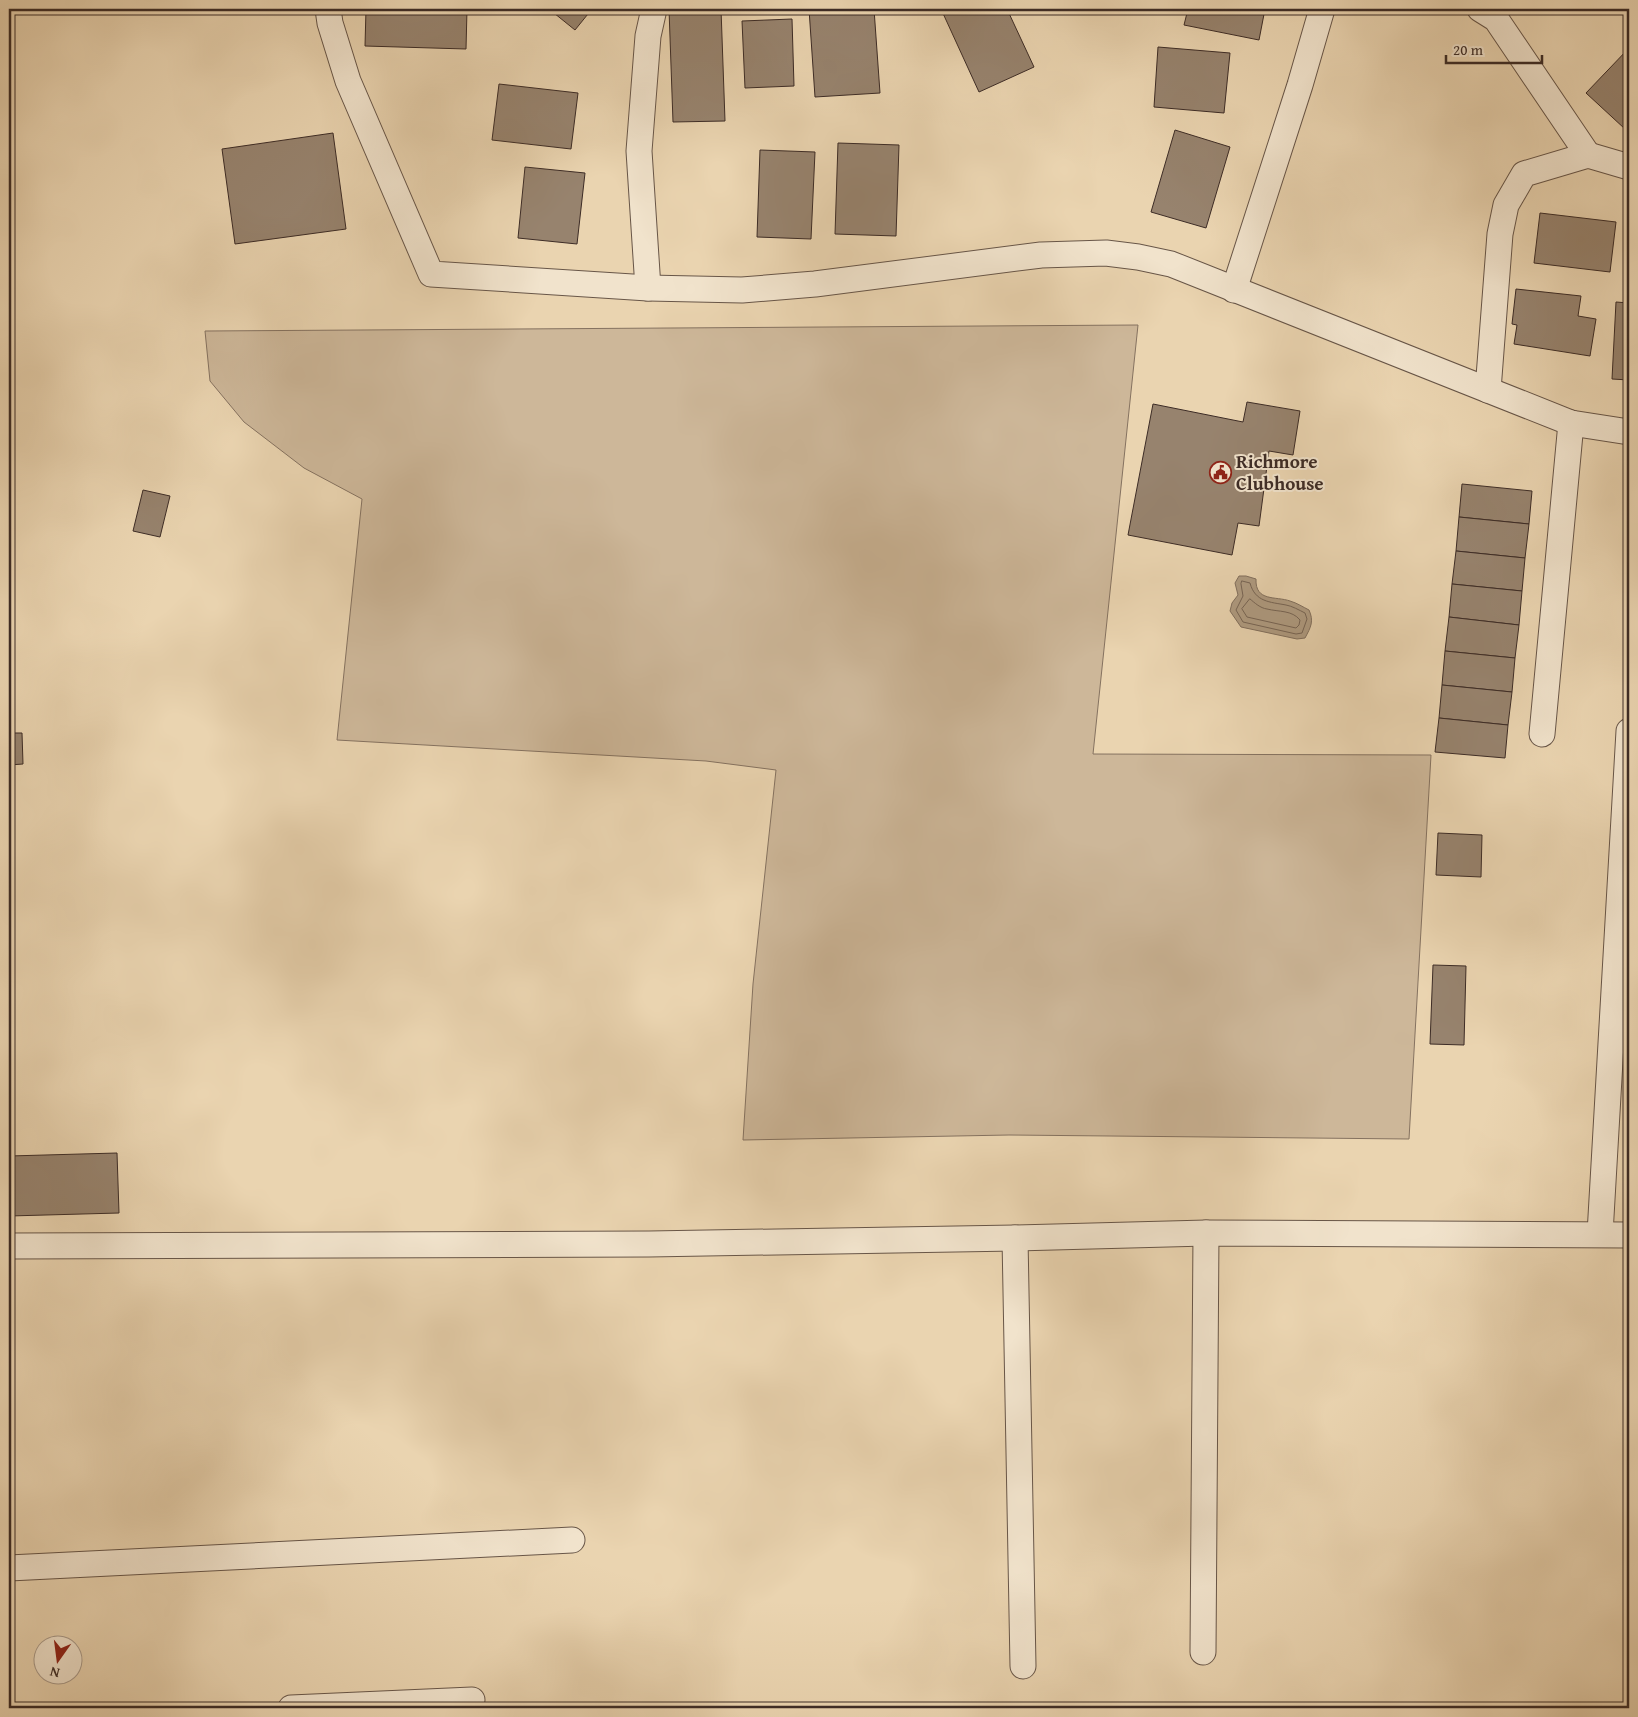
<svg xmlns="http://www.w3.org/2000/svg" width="1638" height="1717" font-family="'Gentium Book Plus',serif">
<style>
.green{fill:#cdb799;stroke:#857260}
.water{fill:#af9b81;stroke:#816f5d}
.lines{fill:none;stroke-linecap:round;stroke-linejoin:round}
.shore{stroke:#766454;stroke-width:1}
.building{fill:#97836e;stroke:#3d2c26}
.street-casing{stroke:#685648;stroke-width:27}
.street{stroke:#f1e3cc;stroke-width:25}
.labels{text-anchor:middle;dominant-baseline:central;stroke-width:4;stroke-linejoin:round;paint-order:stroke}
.poi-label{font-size:19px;font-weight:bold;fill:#3d2c26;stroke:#f1e3cc;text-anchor:start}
</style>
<rect width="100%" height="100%" fill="#ead4b0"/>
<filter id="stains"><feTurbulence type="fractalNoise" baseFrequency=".004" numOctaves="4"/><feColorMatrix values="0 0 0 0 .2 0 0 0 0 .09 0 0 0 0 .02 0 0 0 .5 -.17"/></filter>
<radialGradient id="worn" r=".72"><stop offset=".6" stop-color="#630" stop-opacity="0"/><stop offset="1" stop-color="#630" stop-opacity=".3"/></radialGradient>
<!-- green -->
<path class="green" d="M 1138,325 L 1093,754 L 1431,755 L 1409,1139 L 1009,1135 L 743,1140 L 753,984 L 776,770 L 706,761 L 337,740 L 362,499 L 304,468 L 244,422 L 210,381 L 205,331 Z"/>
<!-- water -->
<path class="water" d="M 1239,576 L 1246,576 L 1256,579 C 1255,602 1276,596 1290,601 C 1297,603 1303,607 1309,610 C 1314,621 1311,627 1305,638 L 1297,639 L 1241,627 L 1230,611 L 1232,603 L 1238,595 L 1235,583 Z"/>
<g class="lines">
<!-- shore -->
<g class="shore">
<path d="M 1242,581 L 1250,583 C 1255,602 1270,602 1286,605 C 1292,606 1299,610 1305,613 L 1307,619 L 1302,633 L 1296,634 L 1243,622 L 1236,610 L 1243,596 L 1241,584 Z"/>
<path d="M 1250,599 C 1255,603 1260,608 1267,609 C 1279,612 1292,610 1300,620 L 1299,625 L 1296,628 L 1247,617 L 1242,609 Z"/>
</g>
</g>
<!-- building -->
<g class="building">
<path d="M 366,9 L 467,9 L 466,49 L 365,46 Z"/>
<path d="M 549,9 L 592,9 L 575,30 Z"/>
<path d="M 669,9 L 721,9 L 725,121 L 673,122 Z"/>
<path d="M 809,9 L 874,9 L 880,93 L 815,97 Z"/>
<path d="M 941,9 L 1007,9 L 1034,67 L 979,92 Z"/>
<path d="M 1188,9 L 1265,9 L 1259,40 L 1184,25 Z"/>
<path d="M 792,19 L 794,86 L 745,88 L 742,21 Z"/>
<path d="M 1158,47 L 1230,53 L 1224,113 L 1154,107 Z"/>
<path d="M 1629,48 L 1629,124 L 1625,129 L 1586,93 Z"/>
<path d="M 499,84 L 578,93 L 571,149 L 492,140 Z"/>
<path d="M 1175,130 L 1230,147 L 1206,228 L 1151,212 Z"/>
<path d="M 333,133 L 346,229 L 235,244 L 222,149 Z"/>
<path d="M 838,143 L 899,145 L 896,236 L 835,234 Z"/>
<path d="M 760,150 L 815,152 L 811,239 L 757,237 Z"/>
<path d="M 525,167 L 585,173 L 577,244 L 518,238 Z"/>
<path d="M 1540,213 L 1616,222 L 1610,272 L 1534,263 Z"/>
<path d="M 1516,289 L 1581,296 L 1578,316 L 1596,319 L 1590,356 L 1514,344 L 1517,325 L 1512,324 Z"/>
<path d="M 1616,302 L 1629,303 L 1629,380 L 1612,379 Z"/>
<path d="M 1247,402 L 1300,411 L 1293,455 L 1269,451 L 1259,526 L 1238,523 L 1232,555 L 1128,535 L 1153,404 L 1243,422 Z"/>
<path d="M 1462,484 L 1532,491 L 1529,524 L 1459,517 Z"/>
<path d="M 143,490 L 170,496 L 160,537 L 133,531 Z"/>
<path d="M 1459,517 L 1529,524 L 1525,558 L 1456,551 Z"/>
<path d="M 1456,551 L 1525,558 L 1522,591 L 1452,584 Z"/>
<path d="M 1452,584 L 1522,591 L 1519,625 L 1449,617 Z"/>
<path d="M 1449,617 L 1519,625 L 1515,658 L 1445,651 Z"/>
<path d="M 1445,651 L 1515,658 L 1512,692 L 1442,685 Z"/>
<path d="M 1442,685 L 1512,692 L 1508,725 L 1439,718 Z"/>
<path d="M 1439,718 L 1508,725 L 1505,758 L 1435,752 Z"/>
<path d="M 9,733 L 22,733 L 23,764 L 9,765 Z"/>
<path d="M 1438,833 L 1482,835 L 1481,877 L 1436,875 Z"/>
<path d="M 1433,965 L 1466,966 L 1464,1045 L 1430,1044 Z"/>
<path d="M 117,1153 L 119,1213 L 9,1216 L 9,1156 Z"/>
</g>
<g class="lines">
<defs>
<g id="street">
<path d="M 328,9 L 330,23 L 348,81 L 431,274 L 648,288 L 742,290 L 815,284 L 1041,255 L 1106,253 L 1138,257 L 1171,264 L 1571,423 L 1629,432"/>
<path d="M 1480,9 L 1496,19 L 1588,155"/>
<path d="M 648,288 L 639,151 L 648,36 L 654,9"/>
<path d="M 1234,290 L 1300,85 L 1322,9"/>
<path d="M 1488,390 L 1500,234 L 1506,205 L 1524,174 L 1588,155 L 1629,167"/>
<path d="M 1542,734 L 1571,423"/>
<path d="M 1600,1234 L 1629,731"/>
<path d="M 1015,1238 L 1023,1666"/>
<path d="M 9,1246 L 649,1244 L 1015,1238 L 1206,1233 L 1629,1235"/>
<path d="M 9,1568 L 572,1540"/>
<path d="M 1203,1652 L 1206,1233"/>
<path d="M 291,1708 L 472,1700"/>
</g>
</defs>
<!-- street casing -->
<use href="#street" class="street-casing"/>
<!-- street -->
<use href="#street" class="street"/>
</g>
<!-- icons -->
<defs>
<symbol id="civic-ring" viewBox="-11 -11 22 22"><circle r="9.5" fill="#f1e3cc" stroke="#8f2418" stroke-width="1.5"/><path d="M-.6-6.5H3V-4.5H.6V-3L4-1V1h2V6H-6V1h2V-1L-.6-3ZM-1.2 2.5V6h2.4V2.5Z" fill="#8f2418"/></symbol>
</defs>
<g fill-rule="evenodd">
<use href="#civic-ring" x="1208" y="460" width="25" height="25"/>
</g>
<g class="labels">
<!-- poi labels -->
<g class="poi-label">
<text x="1236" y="461">Richmore<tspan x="1236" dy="22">Clubhouse</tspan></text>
</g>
</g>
<!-- margin -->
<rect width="1638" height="1717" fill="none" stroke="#ead4b0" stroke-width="30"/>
<rect x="10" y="10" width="1618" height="1697" fill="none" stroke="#3d2c26" stroke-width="2.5"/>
<rect x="15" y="15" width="1608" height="1687" fill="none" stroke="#3d2c26"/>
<!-- north arrow -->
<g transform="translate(58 1660) rotate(194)"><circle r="24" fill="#f1e3cc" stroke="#a99a8a"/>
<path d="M0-4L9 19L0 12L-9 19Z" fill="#8f2418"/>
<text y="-8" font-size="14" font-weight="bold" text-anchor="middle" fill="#3d2c26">N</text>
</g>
<!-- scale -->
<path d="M1446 55v8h96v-8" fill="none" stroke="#3d2c26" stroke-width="2.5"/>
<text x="1453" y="55" font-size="15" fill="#3d2c26" stroke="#f1e3cc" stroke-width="4" paint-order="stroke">20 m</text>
<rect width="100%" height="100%" filter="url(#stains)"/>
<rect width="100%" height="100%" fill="url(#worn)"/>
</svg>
